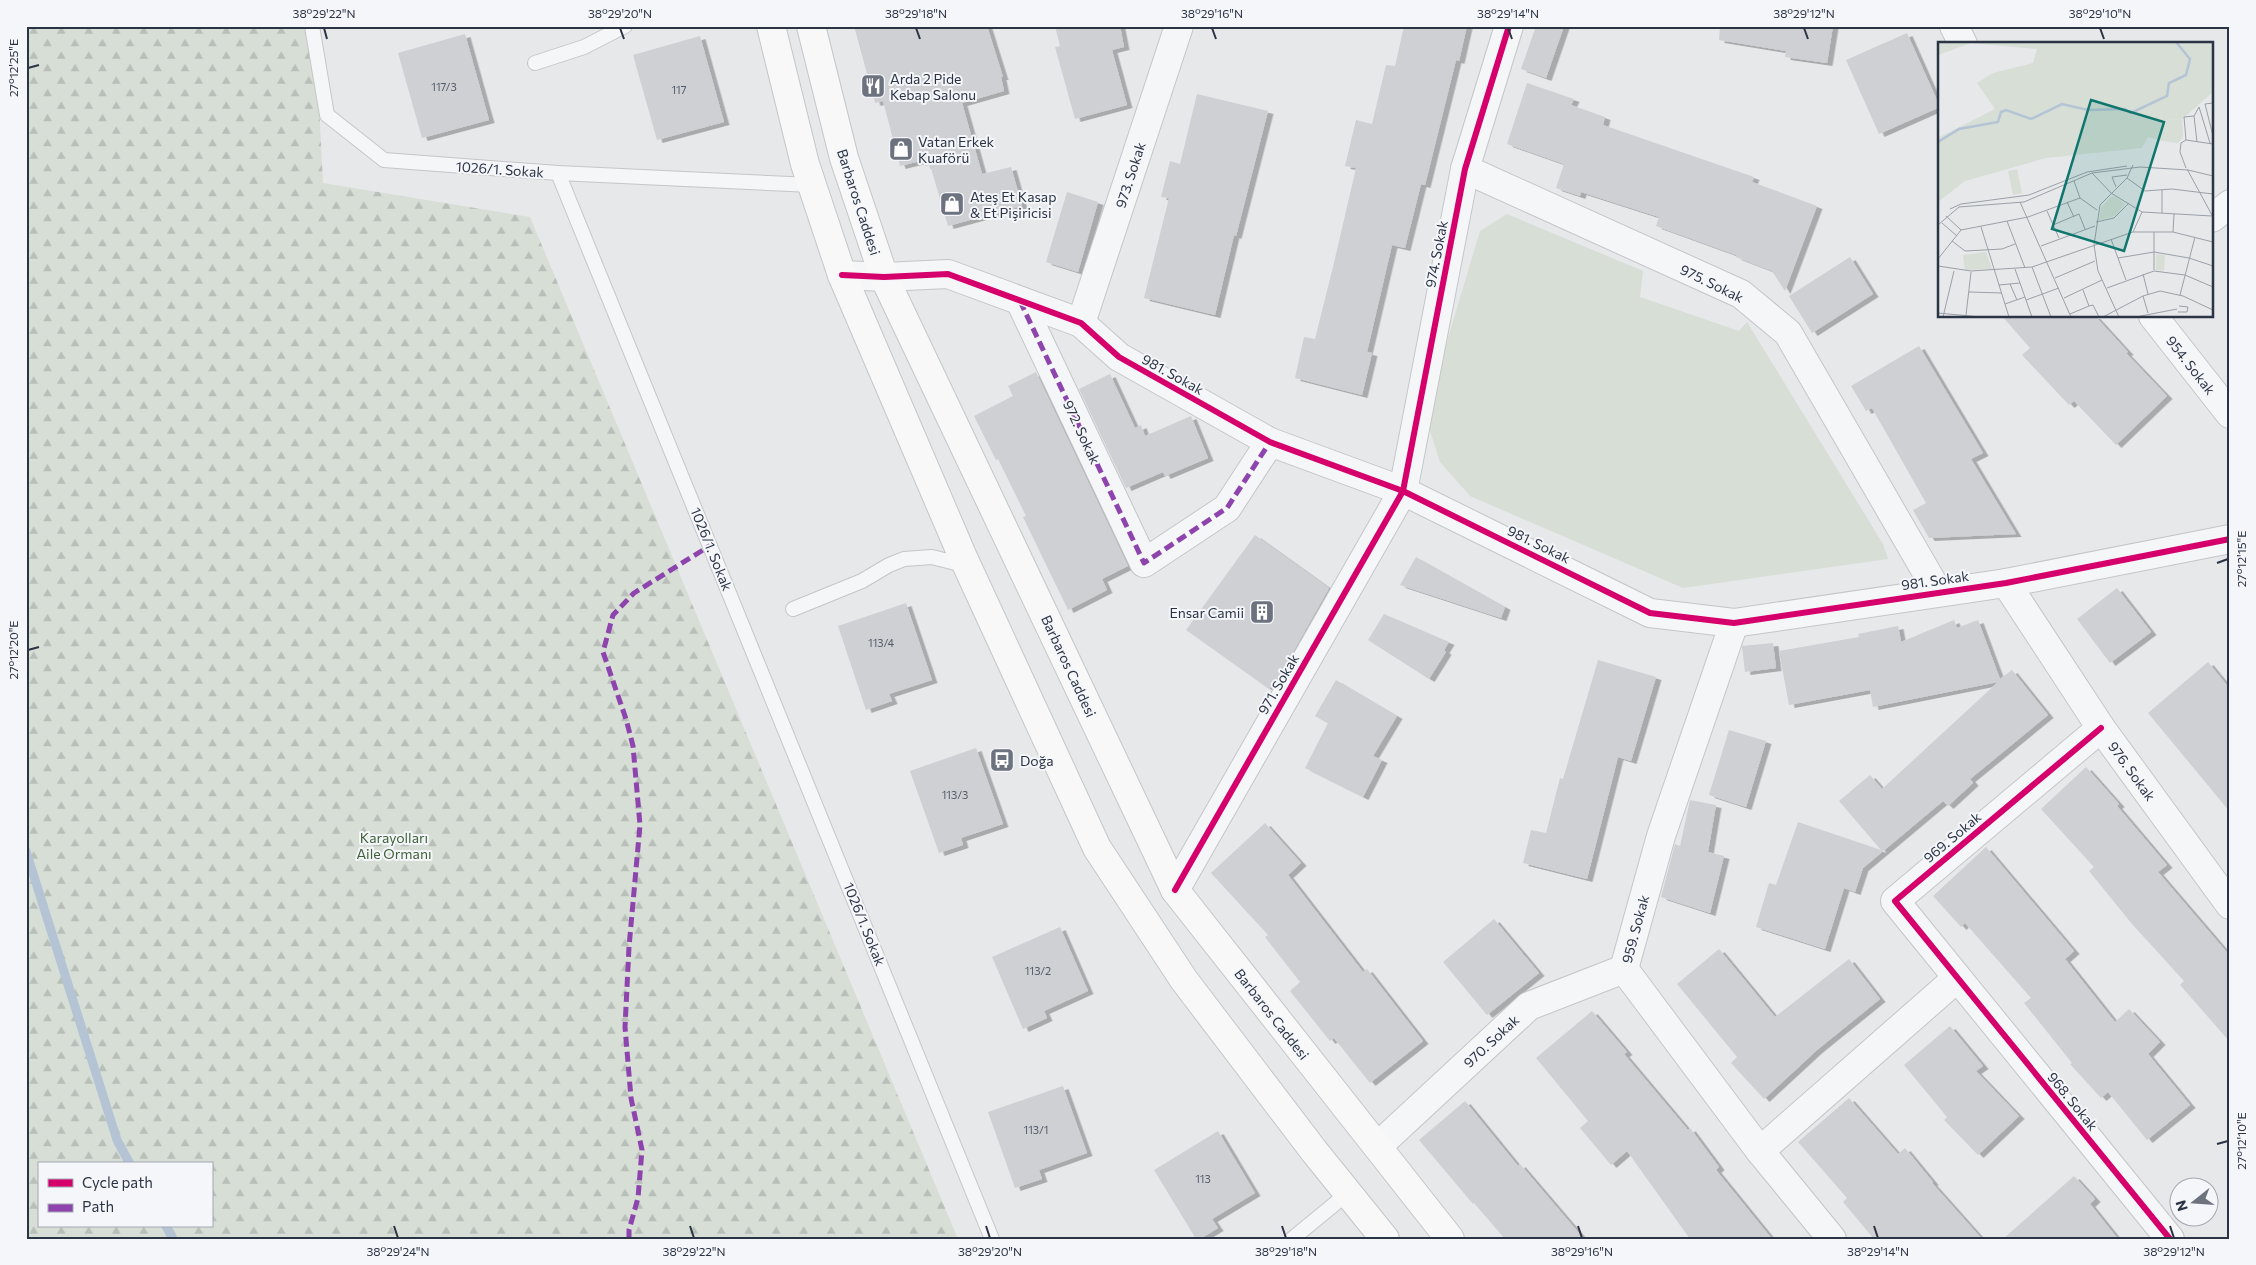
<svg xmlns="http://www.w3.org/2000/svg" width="2256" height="1265" font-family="Commissioner,sans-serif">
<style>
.forest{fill:url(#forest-firs);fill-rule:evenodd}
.green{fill:#d6ded6}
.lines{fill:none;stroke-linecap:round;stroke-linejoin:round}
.stream{stroke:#b4c4d5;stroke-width:9}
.building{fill:#ced0d3;filter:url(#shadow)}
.service-casing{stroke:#c4c6c8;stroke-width:16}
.minor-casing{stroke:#c4c6c8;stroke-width:30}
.secondary-casing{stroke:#c4c6c8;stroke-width:30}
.service{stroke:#f5f6f7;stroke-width:14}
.minor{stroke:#f5f6f7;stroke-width:28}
.secondary{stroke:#f8f8f8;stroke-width:28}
.quiet{stroke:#8e44ad;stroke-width:5;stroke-dasharray:10 5;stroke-linecap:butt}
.cycleway-casing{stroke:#f4f6f9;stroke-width:9}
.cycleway{stroke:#d6006c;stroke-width:6}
.ticks{fill:none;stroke:#2b3445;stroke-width:2}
.labels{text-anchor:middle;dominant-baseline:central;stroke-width:4;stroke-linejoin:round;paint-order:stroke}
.number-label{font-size:11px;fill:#545c69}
.poi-label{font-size:14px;fill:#2b3445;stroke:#f4f6f9;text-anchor:start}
.street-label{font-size:14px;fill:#2b3445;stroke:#f4f6f9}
.park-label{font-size:14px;fill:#3f6138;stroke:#f4f6f9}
.inset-river{fill:none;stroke:#b4c4d5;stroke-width:2.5}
.inset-road{fill:none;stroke:#9ba0a8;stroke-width:1}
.view{fill:#0f766e;fill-opacity:0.15;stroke:#0f766e;stroke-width:2.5}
.inset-edge{fill:none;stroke:#2b3445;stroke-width:2.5}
.neatline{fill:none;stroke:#2b3445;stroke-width:2}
.ticks-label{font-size:12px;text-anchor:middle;fill:#2b3445}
</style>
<defs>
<pattern id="forest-firs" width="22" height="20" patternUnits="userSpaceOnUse" patternTransform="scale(1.25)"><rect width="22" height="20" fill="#d6ded6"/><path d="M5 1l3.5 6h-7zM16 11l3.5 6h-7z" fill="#b8bfb9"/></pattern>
<filter id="shadow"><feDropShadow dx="5.5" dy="3" stdDeviation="0" flood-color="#0004"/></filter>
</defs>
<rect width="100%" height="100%" fill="#e6e8ea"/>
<!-- forest -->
<path class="forest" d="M 26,26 L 315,26 L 323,183 L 530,217 L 958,1239 L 26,1239 ZM 39,1164 L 211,1164 L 211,1226 L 39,1226 Z"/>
<!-- green -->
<path class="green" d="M 1507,214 L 1643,271 L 1640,297 L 1739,331 L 1747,322 L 1883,544 L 1888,559 L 1683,588 L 1470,496 L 1440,462 L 1425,415 L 1480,231 Z"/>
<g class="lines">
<!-- stream -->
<g class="stream">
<path d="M 26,851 L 117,1140 L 130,1164"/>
<path d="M 166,1226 L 173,1239"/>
</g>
</g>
<!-- building -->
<g class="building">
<path d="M 854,26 L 987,26 L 1003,77 L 1001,77 L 1004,91 L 962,103 L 982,174 L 1011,167 L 1022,206 L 948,226 L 930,165 L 925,166 L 924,160 L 900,166 L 883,101 L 875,103 Z"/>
<path d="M 1055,26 L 1120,26 L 1124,47 L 1112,50 L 1127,105 L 1075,119 L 1055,47 L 1060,46 Z"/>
<path d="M 1404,26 L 1467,26 L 1459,61 L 1456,60 L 1425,185 L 1421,184 L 1405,248 L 1392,245 L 1367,352 L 1372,353 L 1362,395 L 1295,378 L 1304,337 L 1315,339 L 1333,267 L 1356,168 L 1345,166 L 1356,120 L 1372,124 L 1386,65 L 1395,66 Z"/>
<path d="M 1536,26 L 1564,26 L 1546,78 L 1521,69 Z"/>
<path d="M 1720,26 L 1833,26 L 1827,63 L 1785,57 L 1786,51 L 1719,40 Z"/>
<path d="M 1907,33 L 1940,107 L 1879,134 L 1846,60 Z"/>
<path d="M 465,34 L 489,120 L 422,138 L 398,53 Z"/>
<path d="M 700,36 L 724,122 L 657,140 L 633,55 Z"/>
<path d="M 1527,83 L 1574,99 L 1571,105 L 1605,117 L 1603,125 L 1754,177 L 1752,182 L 1817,206 L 1785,291 L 1772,271 L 1736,257 L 1736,255 L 1656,226 L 1659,217 L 1581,192 L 1580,196 L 1556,188 L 1564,164 L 1507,144 Z"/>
<path d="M 1197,94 L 1268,111 L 1236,236 L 1234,235 L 1215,315 L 1144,298 L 1169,198 L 1161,197 L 1170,161 L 1180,164 Z"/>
<path d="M 1067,192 L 1098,202 L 1078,272 L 1046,262 Z"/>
<path d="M 1850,257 L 1873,294 L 1812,333 L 1789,296 Z"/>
<path d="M 2002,316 L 2095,316 L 2128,352 L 2126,353 L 2167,396 L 2116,445 L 2074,401 L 2069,405 L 2022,355 L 2030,348 Z"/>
<path d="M 1919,346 L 1983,453 L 1971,459 L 2016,534 L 1929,538 L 1913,510 L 1926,503 L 1872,408 L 1866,411 L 1851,386 Z"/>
<path d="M 1036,372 L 1128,566 L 1102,579 L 1107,590 L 1068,610 L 1023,517 L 1026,516 L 998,459 L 996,460 L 974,416 L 1013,396 L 1008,386 Z"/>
<path d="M 1110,374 L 1135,428 L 1141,425 L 1145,436 L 1191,416 L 1208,458 L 1165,476 L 1163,472 L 1126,488 L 1079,389 Z"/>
<path d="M 1255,535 L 1329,588 L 1283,670 L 1269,689 L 1186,630 Z"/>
<path d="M 1416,557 L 1505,607 L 1501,618 L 1400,585 Z"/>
<path d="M 2117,588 L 2151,632 L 2110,663 L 2077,619 Z"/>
<path d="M 906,603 L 932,680 L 889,694 L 892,701 L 866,710 L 838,626 Z"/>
<path d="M 1384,614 L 1449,642 L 1444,650 L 1446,652 L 1429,679 L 1368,640 Z"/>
<path d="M 1954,620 L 1957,628 L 1978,620 L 2000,679 L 2012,670 L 2048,715 L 1970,779 L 1973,783 L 1948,806 L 1943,801 L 1863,868 L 1855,892 L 1844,888 L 1825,949 L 1756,927 L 1769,883 L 1776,885 L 1798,822 L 1881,850 L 1839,801 L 1870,775 L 1882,789 L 1998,682 L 1873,707 L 1870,690 L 1789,705 L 1779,651 L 1859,637 L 1858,634 L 1898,626 L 1901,642 Z"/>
<path d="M 1773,643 L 1776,668 L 1745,672 L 1742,646 Z"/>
<path d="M 1598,660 L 1656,677 L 1631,761 L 1618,757 L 1587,879 L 1523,863 L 1531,830 L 1546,833 L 1560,778 L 1563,779 Z"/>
<path d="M 2208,662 L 2230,689 L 2230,812 L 2148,713 Z"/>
<path d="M 1336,680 L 1397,716 L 1373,756 L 1382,760 L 1363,797 L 1305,768 L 1328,723 L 1315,716 Z"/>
<path d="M 1729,730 L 1766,741 L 1746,807 L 1709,795 Z"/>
<path d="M 976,748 L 1003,824 L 961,838 L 963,845 L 939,853 L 910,771 Z"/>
<path d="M 2086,767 L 2119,804 L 2117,806 L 2167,865 L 2158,872 L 2230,956 L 2230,1042 L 2180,985 L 2184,981 L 2132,924 L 2089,871 L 2094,867 L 2041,809 Z"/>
<path d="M 1690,800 L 1716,805 L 1708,852 L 1724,856 L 1710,913 L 1661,897 L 1675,844 L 1680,846 Z"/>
<path d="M 1265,823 L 1301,863 L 1288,875 L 1363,972 L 1367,969 L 1423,1041 L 1370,1083 L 1334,1038 L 1330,1041 L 1290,991 L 1300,982 L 1265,937 L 1268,935 L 1211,873 Z"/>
<path d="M 1986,847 L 2074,951 L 2065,959 L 2115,1022 L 2129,1009 L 2160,1042 L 2148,1054 L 2190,1105 L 2147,1140 L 2108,1092 L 2101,1098 L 2070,1064 L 2072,1063 L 2024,1003 L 2031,998 L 1965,923 L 1961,927 L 1933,896 Z"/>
<path d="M 1494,919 L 1539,973 L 1487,1015 L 1443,962 Z"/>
<path d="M 1060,927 L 1088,991 L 1044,1011 L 1047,1018 L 1023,1029 L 992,957 Z"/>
<path d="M 1719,949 L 1775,1017 L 1849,959 L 1880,999 L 1817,1050 L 1764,1099 L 1731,1063 L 1737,1057 L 1677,984 Z"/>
<path d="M 1592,1011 L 1627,1052 L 1624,1054 L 1688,1130 L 1690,1128 L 1719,1167 L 1716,1170 L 1772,1239 L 1690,1239 L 1627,1151 L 1611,1165 L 1580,1128 L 1588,1121 L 1536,1058 Z"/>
<path d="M 1950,1026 L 1983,1066 L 1976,1071 L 2019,1116 L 1978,1155 L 1944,1120 L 1947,1117 L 1904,1065 Z"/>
<path d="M 1063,1086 L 1087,1153 L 1039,1170 L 1042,1179 L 1015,1188 L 988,1112 Z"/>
<path d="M 1849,1098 L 1898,1154 L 1905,1148 L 1933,1182 L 1932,1183 L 1982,1239 L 1874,1239 L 1843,1202 L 1847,1198 L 1798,1142 Z"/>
<path d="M 1465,1101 L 1518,1166 L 1520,1164 L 1584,1239 L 1505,1239 L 1474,1203 L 1473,1204 L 1419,1140 Z"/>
<path d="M 1218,1131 L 1255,1193 L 1212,1219 L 1218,1228 L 1200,1239 L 1196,1239 L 1154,1170 Z"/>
<path d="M 2074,1176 L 2095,1199 L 2090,1204 L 2118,1239 L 2003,1239 Z"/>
</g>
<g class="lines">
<defs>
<g id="service">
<path d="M 312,26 L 327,115 L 384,160 L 558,173 L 812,185"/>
<path d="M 535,63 L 584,47 L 625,26"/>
<path d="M 558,173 L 992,1239"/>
<path d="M 793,609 L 862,581 L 889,565 L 904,559 L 932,557 L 967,566"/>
<path d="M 1292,1239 L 1348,1193"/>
</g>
<g id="minor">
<path d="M 1954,26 L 1963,44"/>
<path d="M 1465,169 L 1741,294 L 1788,333 L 1938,592"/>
<path d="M 2212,218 L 2230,204"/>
<path d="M 842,275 L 884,277 L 948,274 L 1081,323 L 1119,357 L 1270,442 L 1403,491 L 1650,613 L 1734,623 L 2006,583 L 2230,539"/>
<path d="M 1020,301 L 1144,563 L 1227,508 L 1270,442"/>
<path d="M 2153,316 L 2230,414"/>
<path d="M 1081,323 L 1179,26"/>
<path d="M 2006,583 L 2101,728 L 2230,905"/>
<path d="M 2101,728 L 1895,901 L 2170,1239"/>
<path d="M 1175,890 L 1403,491 L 1465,169 L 1509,26"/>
<path d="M 1624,969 L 1661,836 L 1734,623"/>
<path d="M 1624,969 L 1760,1151 L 1832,1239"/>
<path d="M 1378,1146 L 1529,1006 L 1624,969"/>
<path d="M 1760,1151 L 1956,979"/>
</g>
<g id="secondary">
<path d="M 771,26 L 805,164 L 842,275 L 962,555 L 1097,848 L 1184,980 L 1314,1151 L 1385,1239"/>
<path d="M 811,26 L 844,158 L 884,277 L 1175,890 L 1450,1239"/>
</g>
</defs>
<!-- service casing -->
<use href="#service" class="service-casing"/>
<!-- minor casing -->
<use href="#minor" class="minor-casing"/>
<!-- secondary casing -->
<use href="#secondary" class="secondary-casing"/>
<!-- service -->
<use href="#service" class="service"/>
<!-- minor -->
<use href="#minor" class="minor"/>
<!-- secondary -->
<use href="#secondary" class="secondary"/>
<!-- quiet -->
<g class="quiet">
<path d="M 1020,301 L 1144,563 L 1227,508 L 1270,442"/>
<path d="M 629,1239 L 629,1230 L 638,1198 L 642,1150 L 631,1098 L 625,1027 L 629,947 L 640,825 L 633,746 L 626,719 L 603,652 L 613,615 L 634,593 L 711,545"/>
</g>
<defs>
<g id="cycleway">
<path d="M 842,275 L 884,277 L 948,274 L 1081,323 L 1119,357 L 1270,442 L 1403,491 L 1650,613 L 1734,623 L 2006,583 L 2230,539"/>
<path d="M 2101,728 L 1895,901 L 2170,1239"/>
<path d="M 1175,890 L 1403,491 L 1465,169 L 1509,26"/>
</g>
</defs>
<!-- cycleway casing -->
<use href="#cycleway" class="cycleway-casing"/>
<!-- cycleway -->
<use href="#cycleway" class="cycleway"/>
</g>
<!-- ticks -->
<path class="ticks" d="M 324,28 L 327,39M 620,28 L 624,39M 916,28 L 920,39M 1212,28 L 1216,39M 1508,28 L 1512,39M 1804,28 L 1808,39M 2100,28 L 2104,39M 28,68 L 39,65M 2217,563 L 2228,559M 28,650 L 39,647M 2217,1144 L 2228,1141M 394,1226 L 398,1238M 690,1226 L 694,1238M 986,1226 L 990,1238M 1282,1226 L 1286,1238M 1578,1226 L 1582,1238M 1874,1226 L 1878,1238M 2170,1226 L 2174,1238"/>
<!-- icons -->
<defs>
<symbol id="restaurant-square" viewBox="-11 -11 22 22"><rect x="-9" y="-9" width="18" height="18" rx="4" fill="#6c737f" stroke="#f4f6f9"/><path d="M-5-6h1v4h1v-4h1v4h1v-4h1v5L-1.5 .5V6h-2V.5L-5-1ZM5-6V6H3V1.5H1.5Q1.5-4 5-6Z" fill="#fff"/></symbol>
<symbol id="shop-square" viewBox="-11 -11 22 22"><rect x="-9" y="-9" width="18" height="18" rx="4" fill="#6c737f" stroke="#f4f6f9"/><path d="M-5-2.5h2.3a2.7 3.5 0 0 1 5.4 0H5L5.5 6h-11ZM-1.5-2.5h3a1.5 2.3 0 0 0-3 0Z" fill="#fff"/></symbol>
<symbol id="building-square" viewBox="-11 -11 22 22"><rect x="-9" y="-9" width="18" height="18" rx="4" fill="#6c737f" stroke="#f4f6f9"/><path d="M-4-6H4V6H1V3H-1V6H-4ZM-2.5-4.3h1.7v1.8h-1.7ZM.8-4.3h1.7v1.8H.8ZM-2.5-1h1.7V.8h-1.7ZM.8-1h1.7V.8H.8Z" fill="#fff"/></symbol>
<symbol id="bus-square" viewBox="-11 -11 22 22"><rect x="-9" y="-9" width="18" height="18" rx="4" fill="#6c737f" stroke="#f4f6f9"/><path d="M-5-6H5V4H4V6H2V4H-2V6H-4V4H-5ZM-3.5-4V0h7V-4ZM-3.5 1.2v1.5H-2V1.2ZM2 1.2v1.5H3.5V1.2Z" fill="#fff"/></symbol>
</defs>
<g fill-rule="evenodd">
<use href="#restaurant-square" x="859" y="72" width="28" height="28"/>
<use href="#shop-square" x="887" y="135" width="28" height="28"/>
<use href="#shop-square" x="938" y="190" width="28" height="28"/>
<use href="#building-square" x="1248" y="598" width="28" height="28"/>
<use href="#bus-square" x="988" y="746" width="28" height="28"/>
</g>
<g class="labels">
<!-- number labels -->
<g class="number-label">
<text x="444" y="86">117/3</text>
<text x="679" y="89">117</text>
<text x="881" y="642">113/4</text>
<text x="955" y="794">113/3</text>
<text x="1038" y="970">113/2</text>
<text x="1036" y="1129">113/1</text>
<text x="1203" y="1178">113</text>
</g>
<!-- poi labels -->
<g class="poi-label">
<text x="890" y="78">Arda 2 Pide<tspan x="890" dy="16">Kebap Salonu</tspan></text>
<text x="918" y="141">Vatan Erkek<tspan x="918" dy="16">Kuaförü</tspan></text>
<text x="970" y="196">Ateş Et Kasap<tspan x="970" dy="16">&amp; Et Pişiricisi</tspan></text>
<text x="1244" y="612" text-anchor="end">Ensar Camii</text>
<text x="1020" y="760">Doğa</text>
</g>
<!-- street labels -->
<g class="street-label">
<text transform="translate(500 169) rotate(4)">1026/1. Sokak</text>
<text transform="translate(1130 175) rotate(-72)">973. Sokak</text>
<text transform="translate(859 202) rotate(72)">Barbaros Caddesi</text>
<text transform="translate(1436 254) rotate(-79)">974. Sokak</text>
<text transform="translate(1712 283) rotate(26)">975. Sokak</text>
<text transform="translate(2191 365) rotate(52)">954. Sokak</text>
<text transform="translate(1173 374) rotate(29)">981. Sokak</text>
<text transform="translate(1082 432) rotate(65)">972. Sokak</text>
<text transform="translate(1539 544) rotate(26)">981. Sokak</text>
<text transform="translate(712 549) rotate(68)">1026/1. Sokak</text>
<text transform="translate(1935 580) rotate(-8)">981. Sokak</text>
<text transform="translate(1069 666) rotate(65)">Barbaros Caddesi</text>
<text transform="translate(1278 684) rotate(-60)">971. Sokak</text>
<text transform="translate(2132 771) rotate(54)">976. Sokak</text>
<text transform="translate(1952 837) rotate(-40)">969. Sokak</text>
<text transform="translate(865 924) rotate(68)">1026/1. Sokak</text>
<text transform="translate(1635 929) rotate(-75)">959. Sokak</text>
<text transform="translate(1272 1014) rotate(52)">Barbaros Caddesi</text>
<text transform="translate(1491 1041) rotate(-43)">970. Sokak</text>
<text transform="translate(2073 1101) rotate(51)">968. Sokak</text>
</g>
<!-- park labels -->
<g class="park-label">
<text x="394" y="837">Karayolları<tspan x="394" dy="16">Aile Ormanı</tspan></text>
</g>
</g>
<!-- overview -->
<g transform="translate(1938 42)">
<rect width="275" height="275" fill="#e6e8ea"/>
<path d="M 0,0 L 275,0 L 275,50 L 244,77 L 228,78 L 225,99 L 210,95 L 204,106 L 108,116 L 27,139 L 0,160 L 0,96 L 57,67 L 39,41 L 55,31 L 95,21 L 99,7 L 33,1 L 0,13 Z" fill="#d6ded6"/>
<path d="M 244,77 L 245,95 L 240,101 L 225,99 L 228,78 ZM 79,127 L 84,151 L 75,153 L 70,129 ZM 177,154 L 187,162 L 177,174 L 161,178 L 163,166 L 172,155 ZM 48,210 L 54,227 L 27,228 L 25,213 ZM 218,212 L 227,213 L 226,229 L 218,228 Z" fill="#d6ded6"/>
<path class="inset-river" d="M 0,100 L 21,87 L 60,80 L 63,70 L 68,68 L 93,77 L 124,62 L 150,68 L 187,67 L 193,71 L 229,54 L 231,41 L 248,33 L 252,17 L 238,0"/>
<path class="inset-road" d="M 275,61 L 267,62 L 275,94M 248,98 L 246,75 L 256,74M 248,98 L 243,101 L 242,110 L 248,126M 248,98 L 275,102M 259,100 L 256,74 L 261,65 L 272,101M 249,127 L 275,175M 154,131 L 173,151 L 204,170 L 274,174M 189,136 L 207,149 L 234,147 L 275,152M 136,139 L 142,156M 178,145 L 174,135 L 189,133M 142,156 L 159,168M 82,160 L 133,275M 129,160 L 136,175M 12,167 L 23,162 L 91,153 L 149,130 L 189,124M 109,169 L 121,196M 224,171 L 224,148M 8,174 L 23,188M 69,179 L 87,226M 158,180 L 176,176 L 191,161M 4,181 L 19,194M 0,183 L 21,165 L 86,160 L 154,131 L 202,125 L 250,128 L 275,134M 115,183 L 141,172 L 147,187M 43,185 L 71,275M 195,190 L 204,170M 235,190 L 236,172M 173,197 L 188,238M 14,199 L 27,209 L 64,207 L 77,202M 103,204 L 157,184M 180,216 L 216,210 L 251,216 L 275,224M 0,217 L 23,188 L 90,175 L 142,156M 0,224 L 33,229 L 94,225 L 195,190 L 235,190 L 275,200M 94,225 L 113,275M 77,227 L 94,275M 216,228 L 216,190M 205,232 L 210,252M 117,236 L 157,219M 72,242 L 79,258M 61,243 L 82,241M 169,246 L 216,229 L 247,233 L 275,245M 145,248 L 151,264 L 155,263 L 161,275M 31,250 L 64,251M 242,253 L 257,195M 205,254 L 210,271M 126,256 L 164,238M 88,258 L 121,246M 67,262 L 87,255M 240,270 L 249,270 L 250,265 L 241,264M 0,271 L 43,275M 132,272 L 151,264M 28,273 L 33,230M 5,275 L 16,229M 165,275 L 205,254 L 222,249 L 245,254 L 275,268M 181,275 L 160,229 L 156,203 L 162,163 L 189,136 L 195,123M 198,275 L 239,267"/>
<path class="view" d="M 153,58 L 226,80 L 186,209 L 114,187 Z"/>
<rect width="275" height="275" class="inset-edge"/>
</g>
<!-- border -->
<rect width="2256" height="1265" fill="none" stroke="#f4f6f9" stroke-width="55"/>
<!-- legend -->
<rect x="38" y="1162" width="175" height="65" fill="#f4f6f9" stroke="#a4a8b1"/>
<rect x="48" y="1179" width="25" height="8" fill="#d6006c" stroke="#a4a8b1"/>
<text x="82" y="1188" font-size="15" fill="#2b3445">Cycle path</text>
<rect x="48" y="1204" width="25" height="8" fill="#8e44ad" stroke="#a4a8b1"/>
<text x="82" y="1212" font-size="15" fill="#2b3445">Path</text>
<!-- north arrow -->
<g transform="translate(2194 1202) rotate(253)"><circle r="24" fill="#f4f6f9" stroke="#a4a8b1"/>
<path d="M0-4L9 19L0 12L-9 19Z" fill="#6c737f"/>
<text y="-8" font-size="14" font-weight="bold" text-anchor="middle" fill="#2b3445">N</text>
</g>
<rect x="28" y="28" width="2200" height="1210" class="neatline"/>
<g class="ticks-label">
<text x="324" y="18">38°29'22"N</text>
<text x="620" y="18">38°29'20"N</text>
<text x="916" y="18">38°29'18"N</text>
<text x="1212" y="18">38°29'16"N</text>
<text x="1508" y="18">38°29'14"N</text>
<text x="1804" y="18">38°29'12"N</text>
<text x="2100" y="18">38°29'10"N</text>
<text transform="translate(14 68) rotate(-90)" y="4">27°12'25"E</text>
<text transform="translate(2242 559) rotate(-90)" y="4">27°12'15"E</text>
<text transform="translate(14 650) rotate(-90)" y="4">27°12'20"E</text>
<text transform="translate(2242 1141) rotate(-90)" y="4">27°12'10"E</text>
<text x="398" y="1256">38°29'24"N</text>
<text x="694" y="1256">38°29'22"N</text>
<text x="990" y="1256">38°29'20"N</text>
<text x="1286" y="1256">38°29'18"N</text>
<text x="1582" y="1256">38°29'16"N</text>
<text x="1878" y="1256">38°29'14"N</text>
<text x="2174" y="1256">38°29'12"N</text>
</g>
</svg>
